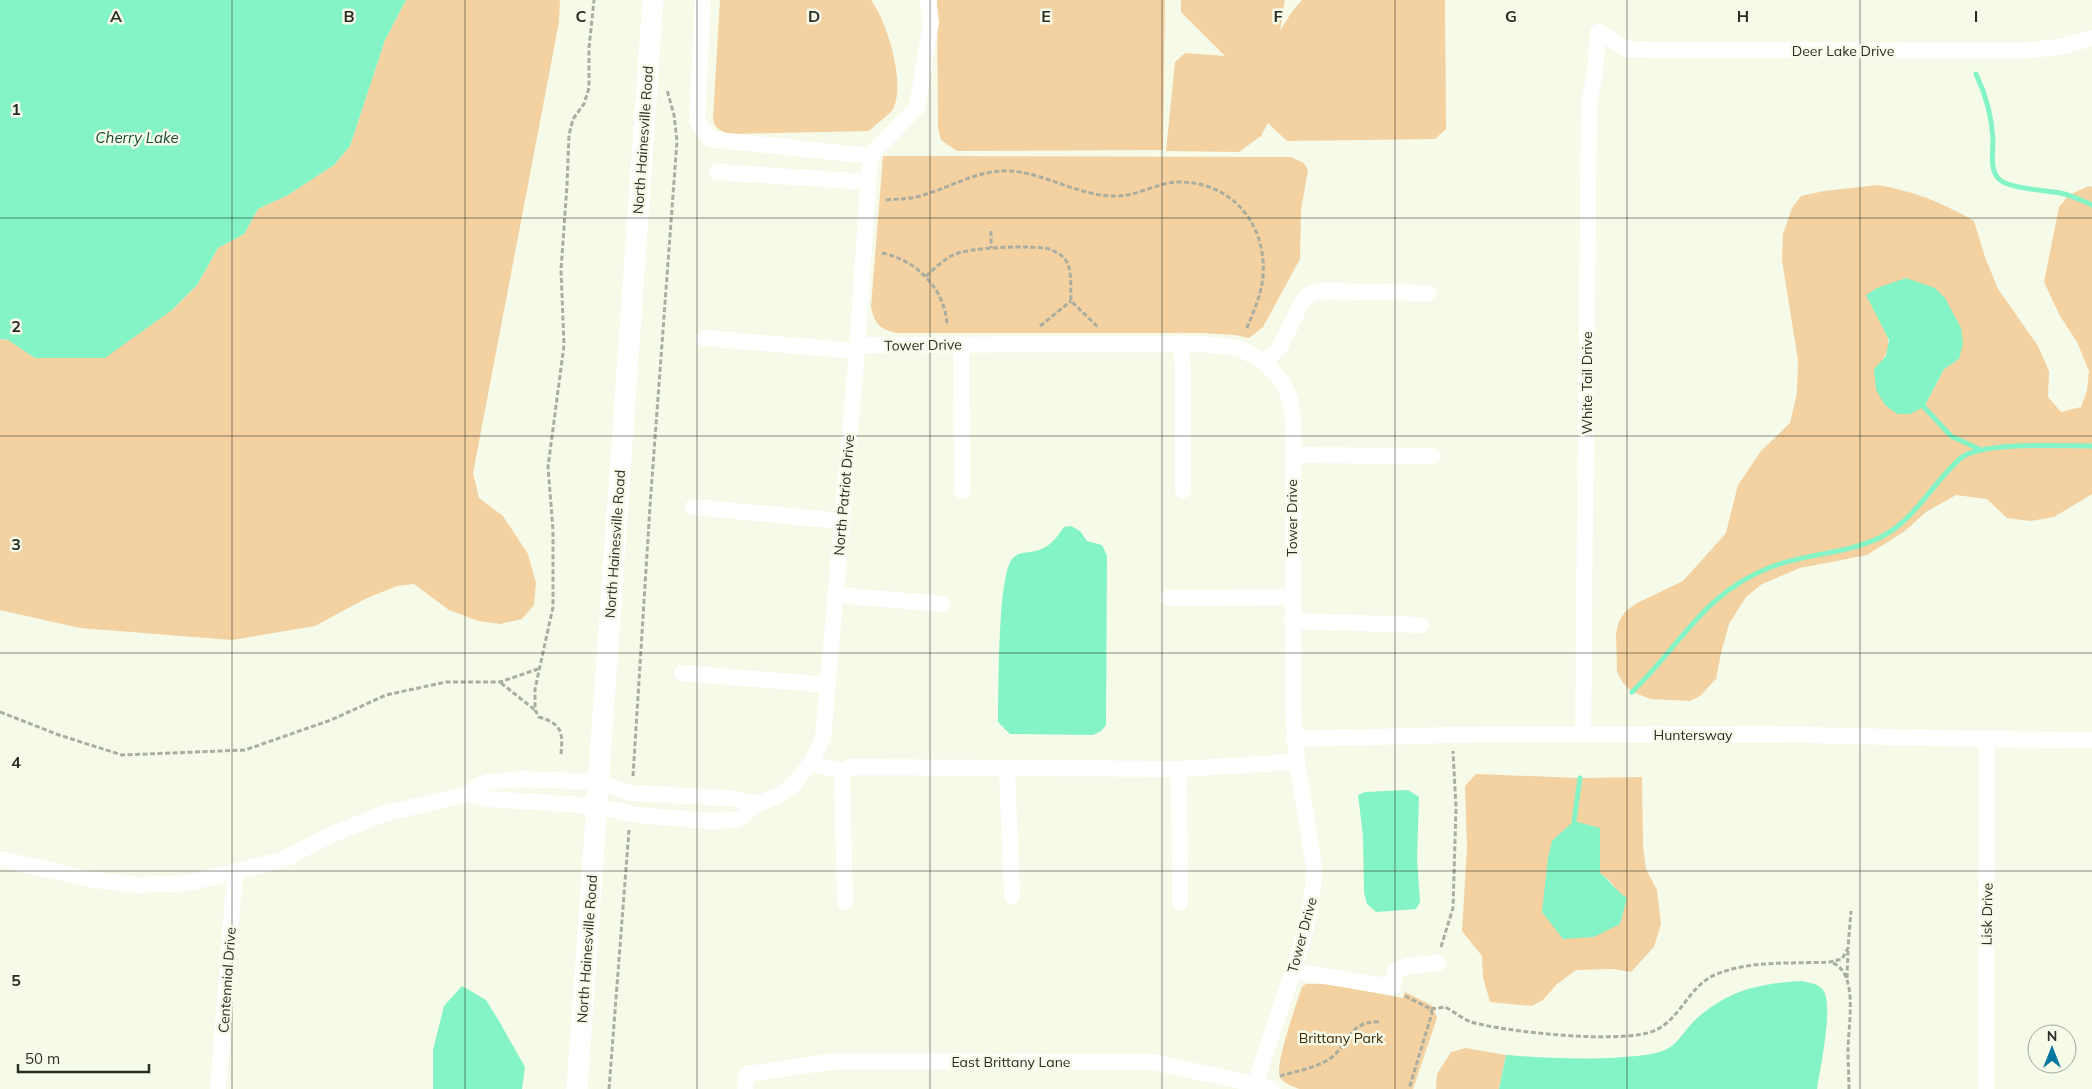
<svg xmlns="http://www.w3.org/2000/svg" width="2092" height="1089" font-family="Mulish,sans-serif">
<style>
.green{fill:#f3d1a1;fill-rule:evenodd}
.water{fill:#84f3c6}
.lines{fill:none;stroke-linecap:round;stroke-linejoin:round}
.stream{stroke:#84f3c6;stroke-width:5}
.path{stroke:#a9aea0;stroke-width:3;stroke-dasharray:5 2.5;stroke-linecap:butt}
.minor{stroke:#fff;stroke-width:16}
.major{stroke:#fff;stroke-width:21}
.grid{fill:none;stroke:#2b2d27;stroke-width:1;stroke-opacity:0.55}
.labels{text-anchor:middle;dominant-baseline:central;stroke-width:5;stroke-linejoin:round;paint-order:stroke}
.street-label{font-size:14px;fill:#2b2d27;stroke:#f5fbe8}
.park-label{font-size:14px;fill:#3d2701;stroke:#f5fbe8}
.water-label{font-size:15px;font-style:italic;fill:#1a4a38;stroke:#f5fbe8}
.grid-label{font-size:16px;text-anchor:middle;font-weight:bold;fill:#2b2d27;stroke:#f5fbe8;stroke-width:5;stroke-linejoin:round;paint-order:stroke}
</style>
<rect width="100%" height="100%" fill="#f5fbe8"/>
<!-- green -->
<g class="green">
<path d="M 406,0 L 560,0 L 559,22 L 473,473 L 479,498 L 503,516 L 528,554 L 536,583 L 534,605 L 522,619 L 500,624 L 478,621 L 449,610 L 414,584 L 397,586 L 365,599 L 315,626 L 232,640 L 80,628 L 0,610 L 0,339 L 8,340 L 35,358 L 144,328 L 172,310 L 197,285 L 218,248 L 244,234 L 258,209 L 288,195 L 334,165 L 350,146 L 385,40 Z"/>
<path d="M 720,0 L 871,0 C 887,22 905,80 894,107 C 892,113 875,125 869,131 L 728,134 C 720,130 714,128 713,119 Z"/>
<path d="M 937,0 L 1165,0 L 1163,150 L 957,151 L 941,140 L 938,128 Z"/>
<path d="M 1181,0 L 1285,0 L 1280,31 L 1291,13 L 1302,0 L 1445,0 L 1446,129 L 1435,139 L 1287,141 L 1268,123 L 1261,136 L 1239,152 L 1166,151 L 1175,62 L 1185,53 L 1225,56 L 1181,12 Z"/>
<path d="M 883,156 L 1291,157 L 1304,163 L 1308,170 L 1301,210 L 1300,259 L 1263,327 L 1249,338 L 1235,335 L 1202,333 L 897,333 C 880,329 875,325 871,307 Z"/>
<path d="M 1878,185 C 1913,191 1944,203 1974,221 L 1985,257 L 1998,289 L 2038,346 L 2049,371 L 2048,397 L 2061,412 L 2081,407 L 2087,391 L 2089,371 L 2077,342 L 2060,316 L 2044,282 L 2059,207 L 2069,195 L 2089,186 L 2092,187 L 2092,494 L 2054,517 L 2030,521 L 2007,518 L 1987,499 L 1956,495 L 1926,512 L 1905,531 L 1867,555 L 1800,568 L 1762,584 L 1746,597 L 1729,624 L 1721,653 L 1716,679 L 1700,696 L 1690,701 L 1651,699 L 1632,692 L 1623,683 L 1617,672 L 1616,633 L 1619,621 L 1625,612 L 1635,604 L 1683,581 L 1726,533 L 1738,485 L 1761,451 L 1790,423 L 1797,393 L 1798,360 L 1782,260 L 1783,234 L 1792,208 L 1801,196 L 1824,191 ZM 1944,298 L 1949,308 L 1959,359 L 1944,369 L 1924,407 L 1879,365 C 1891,349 1891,342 1882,325 Z"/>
<path d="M 1476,774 L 1580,778 L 1642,777 L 1643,847 L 1646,869 L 1657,890 L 1661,924 L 1654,947 L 1631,972 L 1613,969 L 1576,970 L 1557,984 L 1543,1000 L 1532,1006 L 1490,1002 L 1483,977 L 1482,956 L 1462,931 L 1467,847 L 1465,786 ZM 1599,828 L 1600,873 L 1610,881 L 1618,892 L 1563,939 Z"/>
<path d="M 1306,984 L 1327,984 L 1403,998 L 1405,992 L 1433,1006 L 1437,1018 L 1413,1089 L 1299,1089 C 1292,1086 1284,1084 1280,1077 C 1274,1067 1297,1002 1302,987 Z"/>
<path d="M 1466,1048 L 1506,1055 L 1499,1089 L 1436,1089 L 1437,1074 L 1451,1052 Z"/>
</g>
<!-- water -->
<g class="water">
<path d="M 0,0 L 406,0 L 385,40 L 350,146 L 334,165 L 288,195 L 258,209 L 244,234 L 218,248 L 197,285 L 172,310 L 105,358 L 35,358 L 8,340 L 0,339 Z"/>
<path d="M 1906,278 L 1935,288 L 1945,298 L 1961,328 L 1963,344 L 1959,359 L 1944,369 L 1924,407 L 1910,414 L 1897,414 L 1885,405 L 1876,390 L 1874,369 L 1886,356 L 1889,340 L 1866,295 L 1877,288 Z"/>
<path d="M 1071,526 L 1080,531 L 1087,541 L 1102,545 L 1107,556 L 1106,725 L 1101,731 L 1093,735 L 1010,734 L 998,722 C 999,694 997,573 1013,558 C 1020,551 1031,553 1039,550 C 1051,546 1057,537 1064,527 Z"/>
<path d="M 1408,790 L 1419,797 L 1417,858 L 1420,902 L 1416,909 L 1376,912 L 1367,904 L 1364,892 L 1363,836 L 1358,795 L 1365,792 Z"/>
<path d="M 1574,821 L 1600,828 L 1600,873 C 1610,881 1616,891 1627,898 L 1620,924 L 1594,937 L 1563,939 L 1542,912 L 1548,858 L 1552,841 Z"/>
<path d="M 1802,981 C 1809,983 1818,983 1823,990 C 1834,1004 1820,1070 1817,1089 L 1499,1089 L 1506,1055 C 1545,1058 1584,1060 1624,1057 C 1637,1056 1653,1055 1665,1050 C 1677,1045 1685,1030 1694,1021 C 1726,991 1759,983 1802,981 Z"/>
<path d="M 462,986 L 486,1000 L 499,1021 L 525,1067 L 522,1089 L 433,1089 L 433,1050 L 444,1006 Z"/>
</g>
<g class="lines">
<!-- stream -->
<g class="stream">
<path d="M 1976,74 C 1986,95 1992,116 1993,140 C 1993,152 1989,171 2000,180 C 2012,189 2044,190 2060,193 C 2071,195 2081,200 2092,205"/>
<path d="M 1924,407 L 1951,436 L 1981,450"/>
<path d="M 1632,692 C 1681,645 1703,593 1771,567 C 1806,553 1847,554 1881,537 C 1915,520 1933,482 1961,458 C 1981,441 2065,446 2092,446"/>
<path d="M 1574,821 L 1580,778"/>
</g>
<!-- path -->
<g class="path">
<path d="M 886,200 C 898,199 909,199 920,196 C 950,188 978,169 1011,171 C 1048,174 1080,197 1117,196 C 1138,196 1158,182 1179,182 C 1233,182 1267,225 1263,277 C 1261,296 1253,313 1246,330"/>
<path d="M 991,231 L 991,248"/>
<path d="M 882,253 C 917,260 946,290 947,326"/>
<path d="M 926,276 C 934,269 943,260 953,255 C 968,247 1033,245 1049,249 C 1054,251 1061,254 1065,259 C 1073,270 1070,287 1071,301 L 1098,327"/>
<path d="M 1040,326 L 1071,301"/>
<path d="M 501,683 L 535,710"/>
<path d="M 0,712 L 59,735 L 122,755 L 245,750 L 331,720 L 386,695 L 446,682 L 500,682 L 538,669"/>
<path d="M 561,754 C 563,732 562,724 539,717 L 535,710 L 535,689 L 553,607 L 553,530 L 548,467 L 564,345 L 561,270 L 567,185 L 569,135 L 573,119 L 584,104 L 589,88 L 589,48 L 594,0"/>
<path d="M 633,776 L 650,506 L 677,141 L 674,115 L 667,90"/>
<path d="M 1441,947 L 1453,908 L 1456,808 L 1453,751"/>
<path d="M 1833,963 C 1859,974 1848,1027 1848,1050 C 1848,1063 1849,1076 1849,1089"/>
<path d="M 1847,978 L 1848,951"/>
<path d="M 1405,996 L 1431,1009 L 1432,1013 L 1409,1089"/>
<path d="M 1431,1009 L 1445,1007 C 1453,1011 1463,1019 1471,1022 C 1505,1032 1626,1045 1656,1030 C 1681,1018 1690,984 1717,974 C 1751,960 1794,964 1830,962 L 1842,959 L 1848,948 L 1851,911"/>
<path d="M 1280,1076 C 1296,1071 1318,1068 1332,1057 C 1350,1042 1350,1020 1380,1022"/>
<path d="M 609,1089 L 629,830"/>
</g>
<!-- minor -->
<g class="minor">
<path d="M 703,0 L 697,121 L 710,139 L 870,156"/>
<path d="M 870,156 L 917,107 L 931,22 L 928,0"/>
<path d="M 717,172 L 868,182"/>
<path d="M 704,338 L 857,351"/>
<path d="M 1181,343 L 1183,368 L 1183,490"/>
<path d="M 961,344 L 962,491"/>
<path d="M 857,345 L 1202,344 L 1239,348 L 1264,362 L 1282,381 L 1290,399 L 1293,423 L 1293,708 L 1297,762 L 1314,867 C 1314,909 1301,947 1288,986 C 1277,1018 1266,1051 1255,1084"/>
<path d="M 1264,362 L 1279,349 L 1302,302 L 1310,294 L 1322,291 L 1428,293"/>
<path d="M 1293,455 L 1433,456"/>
<path d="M 693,507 L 842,521"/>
<path d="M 835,595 L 942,604"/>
<path d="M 1168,598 L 1292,597"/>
<path d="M 1292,621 L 1421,625"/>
<path d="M 682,673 L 828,685"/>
<path d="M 1583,735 L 1589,103 L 1595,73 L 1598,32 L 1627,49 L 1648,50 L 2019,51 L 2060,47 L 2092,38"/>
<path d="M 1294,739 L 1452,735 L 1770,734 L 1971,739 L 2092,740"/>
<path d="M 810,764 L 836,769 L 842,773 L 851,767 L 1179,769 L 1297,762"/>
<path d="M 1007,768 L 1012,896"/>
<path d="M 1179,769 L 1180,903"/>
<path d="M 842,773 L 845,902"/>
<path d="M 468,794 L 488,799 L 597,806 L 637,815 L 710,821 L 737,820 L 758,804 L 779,795 L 793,785 L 810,764 L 823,738 L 857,351 L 870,156"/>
<path d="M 0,859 L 95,880 L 137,885 L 188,883 L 282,860 L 333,834 L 383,814 L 468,794 L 480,785 L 488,782 L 522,779 L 598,782 L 631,793 L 728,798 L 758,804"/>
<path d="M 1293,971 L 1393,987 L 1395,971 L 1407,966 L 1438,963"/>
<path d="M 218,1089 L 235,872"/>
<path d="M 745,1089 L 747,1074 L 836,1061 L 1152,1062 L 1255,1084 L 1272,1089"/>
<path d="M 1986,1089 L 1987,739"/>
</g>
<!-- major -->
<path class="major" d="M 577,1089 L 653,0"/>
</g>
<!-- grid -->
<path class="grid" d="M 232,0 L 232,1089M 465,0 L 465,1089M 697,0 L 697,1089M 930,0 L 930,1089M 1162,0 L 1162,1089M 1395,0 L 1395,1089M 1627,0 L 1627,1089M 1860,0 L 1860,1089M 0,218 L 2092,218M 0,436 L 2092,436M 0,653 L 2092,653M 0,871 L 2092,871"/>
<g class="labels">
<!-- street labels -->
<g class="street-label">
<text x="1843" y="51">Deer Lake Drive</text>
<text transform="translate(643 140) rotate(-86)">North Hainesville Road</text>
<text transform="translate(923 345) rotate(-1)">Tower Drive</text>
<text transform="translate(1587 383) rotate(-90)">White Tail Drive</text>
<text transform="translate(844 495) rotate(-85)">North Patriot Drive</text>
<text transform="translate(1292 518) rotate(-90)">Tower Drive</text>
<text transform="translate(615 544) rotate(-86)">North Hainesville Road</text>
<text x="1693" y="735">Huntersway</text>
<text transform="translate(1987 914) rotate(-89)">Lisk Drive</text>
<text transform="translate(1302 935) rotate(-75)">Tower Drive</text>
<text transform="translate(587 949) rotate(-86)">North Hainesville Road</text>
<text transform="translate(227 980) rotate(-86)">Centennial Drive</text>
<text x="1011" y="1062">East Brittany Lane</text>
</g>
<!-- park labels -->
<g class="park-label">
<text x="1341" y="1038">Brittany Park</text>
</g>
<!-- water labels -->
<g class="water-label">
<text x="137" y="137">Cherry Lake</text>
</g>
</g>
<g class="grid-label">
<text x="116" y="22">A</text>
<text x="349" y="22">B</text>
<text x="581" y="22">C</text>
<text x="814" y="22">D</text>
<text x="1046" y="22">E</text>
<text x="1278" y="22">F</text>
<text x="1511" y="22">G</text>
<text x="1743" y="22">H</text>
<text x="1976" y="22">I</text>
<text x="16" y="115">1</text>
<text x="16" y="332">2</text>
<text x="16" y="550">3</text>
<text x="16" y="768">4</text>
<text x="16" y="986">5</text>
</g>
<!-- north arrow -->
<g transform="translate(2052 1049)"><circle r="24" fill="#f5fbe8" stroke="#a4a99b"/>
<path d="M0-4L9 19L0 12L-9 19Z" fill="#0776a0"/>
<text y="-8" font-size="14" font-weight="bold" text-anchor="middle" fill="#2b2d27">N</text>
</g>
<!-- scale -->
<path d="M18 1064v8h131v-8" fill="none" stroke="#2b2d27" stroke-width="2.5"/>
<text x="25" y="1064" font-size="15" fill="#2b2d27" stroke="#f5fbe8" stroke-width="4" paint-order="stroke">50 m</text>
</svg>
